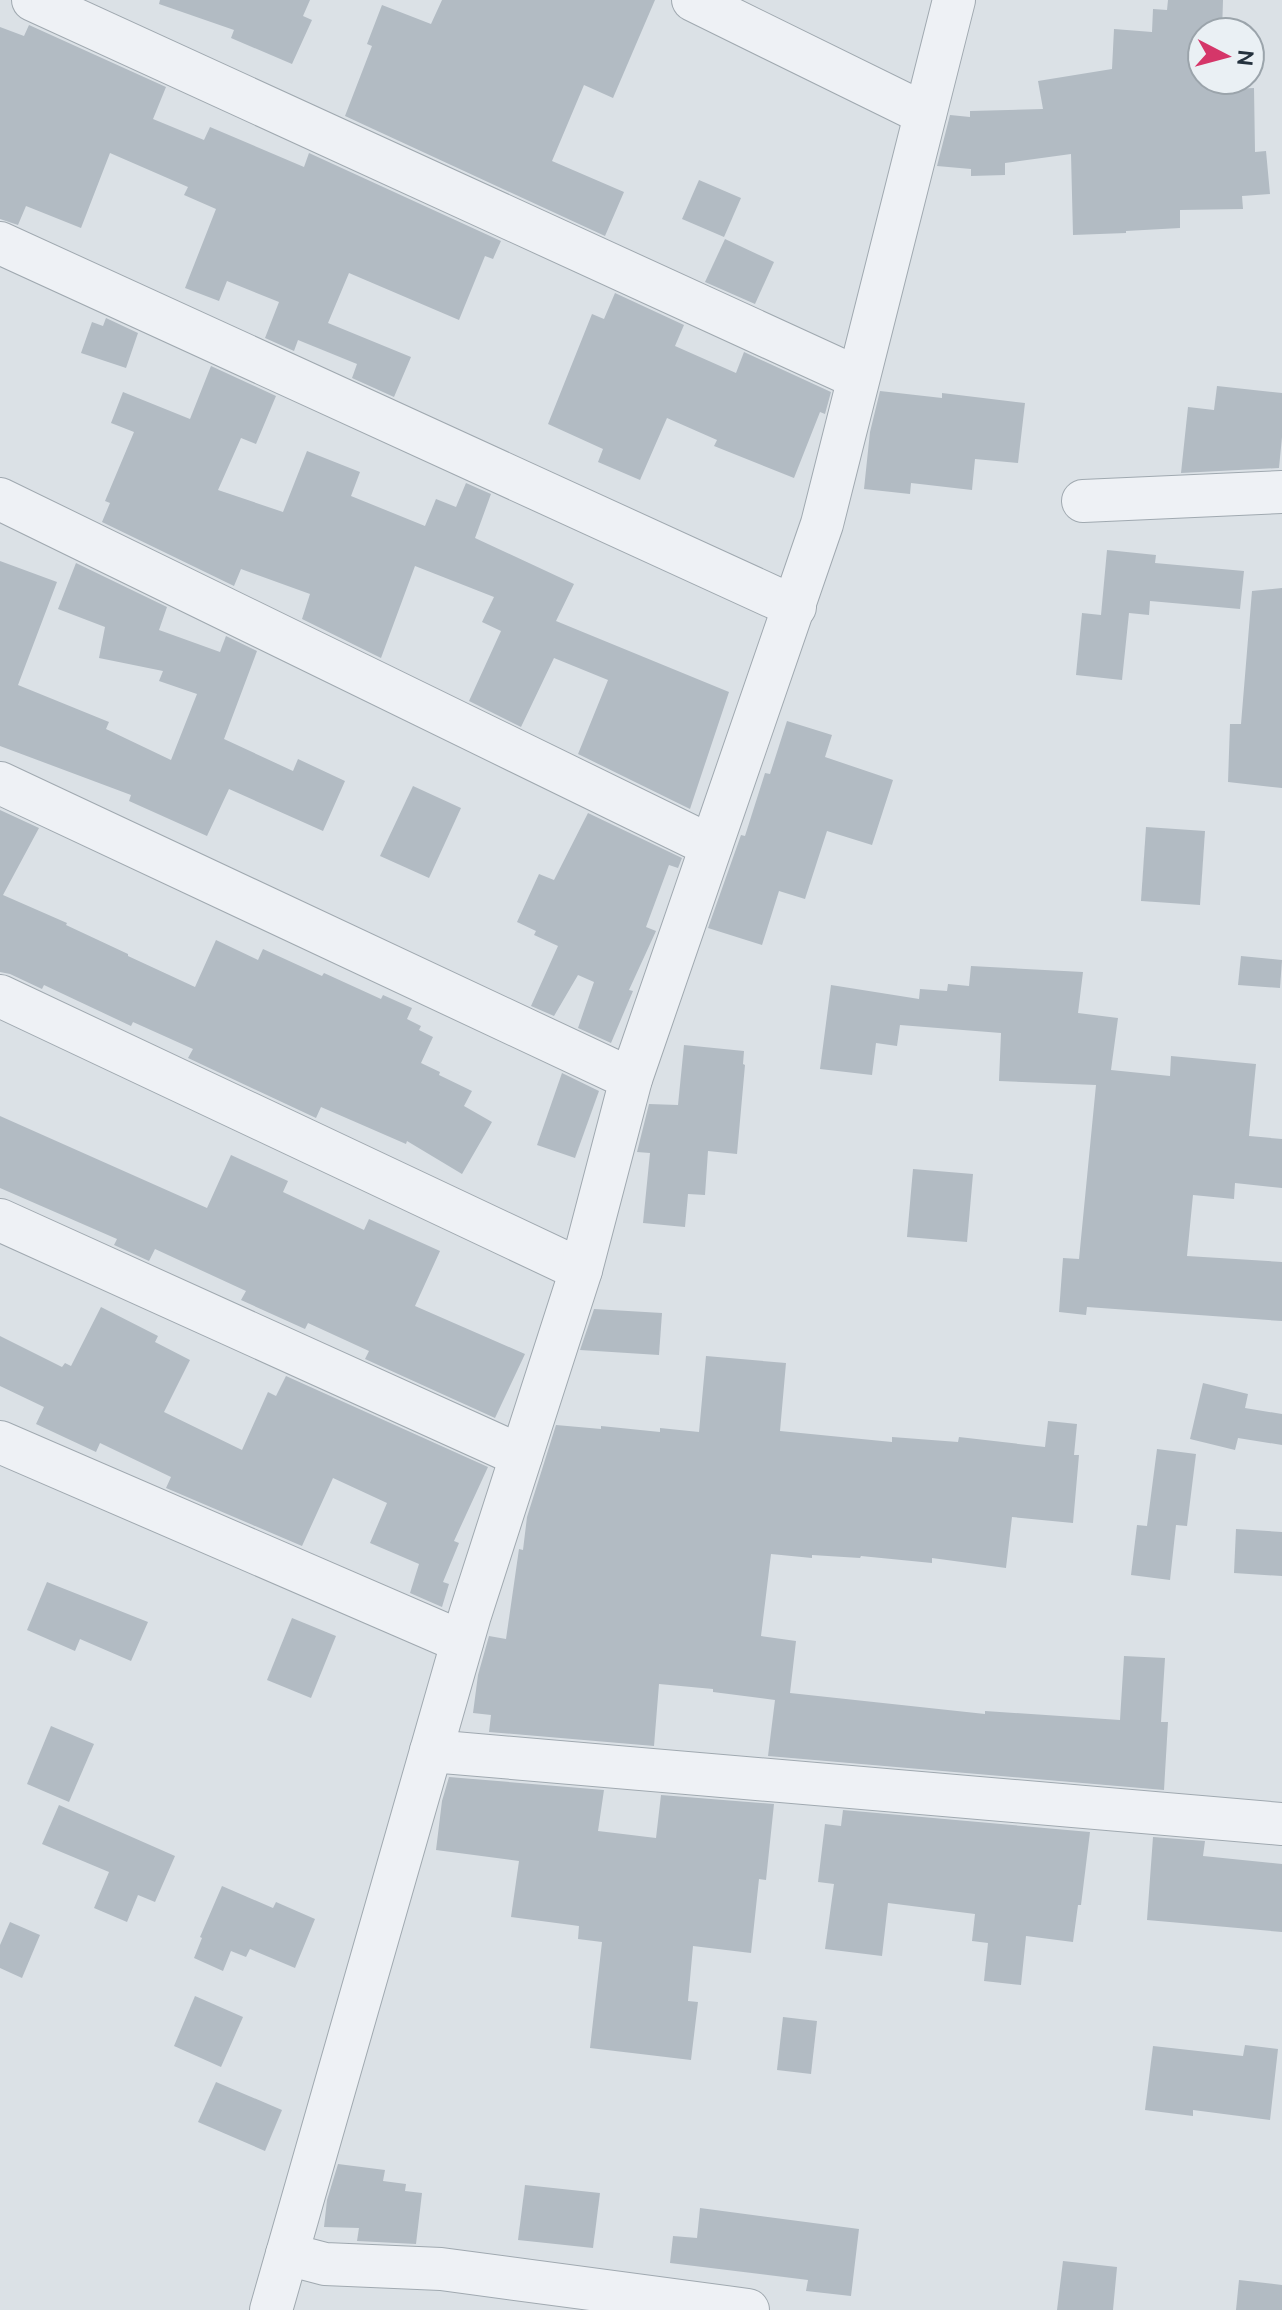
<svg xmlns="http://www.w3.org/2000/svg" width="1282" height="2310" font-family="Ubuntu,sans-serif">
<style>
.building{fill:#b2bbc3}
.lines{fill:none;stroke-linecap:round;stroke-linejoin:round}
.minor-casing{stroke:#a0a9b0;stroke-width:44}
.minor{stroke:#eef1f5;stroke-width:42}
</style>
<rect width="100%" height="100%" fill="#dbe1e6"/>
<!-- building -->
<g class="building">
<path d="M 160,0 L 310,0 L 303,16 L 312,20 L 292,64 L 231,38 L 234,30 L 159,4 Z"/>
<path d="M 442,0 L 655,0 L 613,98 L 584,85 L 552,161 L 624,192 L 605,236 L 345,116 L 372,46 L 367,44 L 382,5 L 431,24 Z"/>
<path d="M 1168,0 L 1223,0 L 1222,32 L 1202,32 L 1202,80 L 1229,80 L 1230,89 L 1254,88 L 1255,152 L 1266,151 L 1270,194 L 1242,196 L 1243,209 L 1180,210 L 1180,228 L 1126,231 L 1126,233 L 1073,235 L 1071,154 L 1005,163 L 1005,175 L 971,176 L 971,169 L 937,166 L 950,115 L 970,117 L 970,111 L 1043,109 L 1038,81 L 1112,69 L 1114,29 L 1152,32 L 1153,9 L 1167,10 Z"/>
<path d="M 29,25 L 166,87 L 153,119 L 204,140 L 210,127 L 304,167 L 309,153 L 501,241 L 493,259 L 485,256 L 459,320 L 349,273 L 328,323 L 411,357 L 394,397 L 352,378 L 357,364 L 298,340 L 294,351 L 265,338 L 279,302 L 227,281 L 219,301 L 185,288 L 216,209 L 184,195 L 188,187 L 110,153 L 81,228 L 26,206 L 18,225 L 0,219 L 0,27 L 24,36 Z"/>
<path d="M 699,180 L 741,198 L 724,237 L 682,219 Z"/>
<path d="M 725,239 L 774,262 L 755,304 L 705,282 Z"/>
<path d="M 615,293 L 684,325 L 675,346 L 736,373 L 744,352 L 831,392 L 825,414 L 820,412 L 794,478 L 714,446 L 717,440 L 667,418 L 640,480 L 598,462 L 603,449 L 548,424 L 592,314 L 604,319 Z"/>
<path d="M 106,318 L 138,333 L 126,368 L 81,353 L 92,322 L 103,326 Z"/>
<path d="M 211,366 L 276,396 L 256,444 L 241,438 L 218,490 L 283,512 L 307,451 L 360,472 L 351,496 L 425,526 L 436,499 L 456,507 L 466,483 L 491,494 L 475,538 L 574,584 L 556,621 L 729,692 L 690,809 L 578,754 L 608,680 L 554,658 L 521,727 L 469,701 L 501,631 L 482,622 L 494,597 L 415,566 L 381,658 L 302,619 L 310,594 L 241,569 L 234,586 L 102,522 L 110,503 L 105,501 L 134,432 L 111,423 L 123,392 L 190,419 Z"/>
<path d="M 1217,386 L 1282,393 L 1282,437 L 1279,468 L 1181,473 L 1188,407 L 1214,410 Z"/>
<path d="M 880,391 L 942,398 L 942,393 L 1025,403 L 1018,463 L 975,459 L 972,490 L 911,483 L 910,494 L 864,489 L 870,432 Z"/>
<path d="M 1107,550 L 1156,555 L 1155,563 L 1244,571 L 1240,609 L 1150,601 L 1149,615 L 1129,613 L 1122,680 L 1076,675 L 1082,613 L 1101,615 Z"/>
<path d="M 0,561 L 57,582 L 18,685 L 109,722 L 106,729 L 171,760 L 197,694 L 159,681 L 163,671 L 99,658 L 105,627 L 58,609 L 76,563 L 167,607 L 159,630 L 220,652 L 226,636 L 257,651 L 224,739 L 293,771 L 298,759 L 345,781 L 323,831 L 229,789 L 207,836 L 129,801 L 131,795 L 0,746 Z"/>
<path d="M 1282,588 L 1282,788 L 1228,782 L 1230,724 L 1241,724 L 1252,591 Z"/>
<path d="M 787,721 L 832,735 L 825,757 L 893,780 L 872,845 L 827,831 L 805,899 L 779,891 L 762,945 L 708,928 L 741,835 L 745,836 L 765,773 L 770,774 Z"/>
<path d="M 413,786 L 461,808 L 429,878 L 380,856 Z"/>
<path d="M 0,810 L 39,828 L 3,895 L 67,923 L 66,925 L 128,954 L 128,956 L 195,987 L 216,940 L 258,960 L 263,949 L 322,976 L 324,973 L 381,999 L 383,995 L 412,1008 L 407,1019 L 421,1026 L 419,1030 L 433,1037 L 421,1063 L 440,1072 L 439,1075 L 472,1091 L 464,1106 L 492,1122 L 462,1174 L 407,1141 L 406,1144 L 321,1107 L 316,1118 L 188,1058 L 193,1049 L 133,1022 L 131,1026 L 44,985 L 42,989 L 10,974 L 0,972 Z"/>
<path d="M 588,813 L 682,858 L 678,868 L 669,865 L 646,927 L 656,931 L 629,990 L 633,991 L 611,1043 L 578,1028 L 594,982 L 578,975 L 554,1016 L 531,1006 L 558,946 L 534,935 L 536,931 L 517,922 L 539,874 L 554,880 Z"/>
<path d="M 1146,827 L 1205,831 L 1200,905 L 1141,901 Z"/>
<path d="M 1241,956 L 1282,960 L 1280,988 L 1238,985 Z"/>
<path d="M 971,966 L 1083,972 L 1078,1013 L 1118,1018 L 1111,1070 L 1170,1076 L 1171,1056 L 1256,1064 L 1249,1136 L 1282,1139 L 1282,1188 L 1235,1183 L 1234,1199 L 1193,1195 L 1187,1256 L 1282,1262 L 1282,1321 L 1087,1307 L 1086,1315 L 1059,1312 L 1063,1258 L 1079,1259 L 1096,1085 L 999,1081 L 1001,1033 L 900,1025 L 897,1046 L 876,1043 L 872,1075 L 820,1069 L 831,985 L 919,999 L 920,989 L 947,991 L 948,984 L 969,986 Z"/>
<path d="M 684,1045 L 744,1051 L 743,1064 L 745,1065 L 737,1154 L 708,1151 L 705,1195 L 688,1194 L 685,1227 L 643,1223 L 650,1153 L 637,1152 L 649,1104 L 678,1105 Z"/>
<path d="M 562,1073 L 599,1091 L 575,1158 L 537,1145 Z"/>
<path d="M 0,1116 L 207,1208 L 231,1155 L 288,1181 L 283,1192 L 364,1230 L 369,1219 L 440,1251 L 415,1306 L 525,1354 L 495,1418 L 365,1359 L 369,1351 L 308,1323 L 305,1329 L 241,1300 L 246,1291 L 155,1249 L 149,1261 L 114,1245 L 117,1239 L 0,1188 Z"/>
<path d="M 913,1169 L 973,1174 L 967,1242 L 907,1237 Z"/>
<path d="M 101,1307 L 158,1336 L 155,1342 L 190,1360 L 164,1412 L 242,1450 L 268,1392 L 276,1396 L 286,1376 L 488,1467 L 454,1541 L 459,1543 L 443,1582 L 449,1584 L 442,1607 L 410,1593 L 419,1564 L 370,1543 L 387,1503 L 333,1478 L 302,1546 L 166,1488 L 171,1477 L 100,1443 L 96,1452 L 36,1424 L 44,1407 L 0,1386 L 0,1336 L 62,1367 L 65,1363 L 71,1366 Z"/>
<path d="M 594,1309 L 662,1313 L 659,1355 L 580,1350 Z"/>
<path d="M 706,1356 L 786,1363 L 780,1431 L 892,1442 L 892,1437 L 958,1442 L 959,1437 L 1045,1447 L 1048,1421 L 1077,1424 L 1074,1455 L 1079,1455 L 1073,1523 L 1012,1517 L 1006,1568 L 932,1558 L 932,1563 L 861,1556 L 860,1558 L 812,1555 L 812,1558 L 771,1554 L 761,1636 L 796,1641 L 790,1693 L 985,1714 L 985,1711 L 1120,1720 L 1124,1656 L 1165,1658 L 1161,1722 L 1168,1722 L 1164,1790 L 768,1756 L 775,1700 L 713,1692 L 713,1689 L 659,1684 L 654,1746 L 489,1732 L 491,1715 L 473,1713 L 478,1675 L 489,1636 L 506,1639 L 519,1549 L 523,1550 L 527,1517 L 556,1425 L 601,1429 L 601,1426 L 660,1432 L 660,1428 L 699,1432 Z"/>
<path d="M 1203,1383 L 1248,1394 L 1245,1408 L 1282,1414 L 1282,1445 L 1238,1438 L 1235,1450 L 1190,1439 Z"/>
<path d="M 1157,1449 L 1196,1454 L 1187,1526 L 1176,1525 L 1170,1580 L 1131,1575 L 1137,1525 L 1147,1526 Z"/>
<path d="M 1236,1529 L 1282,1532 L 1282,1576 L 1234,1573 Z"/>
<path d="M 47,1582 L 148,1622 L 131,1661 L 80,1639 L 75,1651 L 27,1630 Z"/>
<path d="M 292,1618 L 336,1636 L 311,1698 L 267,1680 Z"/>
<path d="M 51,1726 L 94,1744 L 69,1802 L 27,1784 Z"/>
<path d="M 449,1777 L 604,1790 L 598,1831 L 656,1838 L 661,1795 L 774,1804 L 766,1880 L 759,1879 L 751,1953 L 693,1946 L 688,2001 L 698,2002 L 691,2060 L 590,2048 L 602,1942 L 578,1939 L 579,1926 L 511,1917 L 519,1861 L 436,1850 L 442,1801 Z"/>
<path d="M 59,1805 L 175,1856 L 155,1902 L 138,1895 L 127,1922 L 94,1908 L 109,1872 L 42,1844 Z"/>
<path d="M 843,1810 L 1090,1832 L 1081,1905 L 1078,1905 L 1073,1942 L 1026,1936 L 1021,1985 L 984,1981 L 988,1943 L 972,1941 L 975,1914 L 888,1903 L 882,1956 L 825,1949 L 834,1884 L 818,1882 L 825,1824 L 841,1826 Z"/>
<path d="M 1153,1837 L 1205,1841 L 1203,1856 L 1282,1864 L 1282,1932 L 1147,1920 Z"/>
<path d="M 222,1886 L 273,1908 L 276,1902 L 315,1919 L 295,1968 L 250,1949 L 246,1957 L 231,1951 L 223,1971 L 194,1958 L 202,1938 L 200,1937 Z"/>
<path d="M 10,1922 L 40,1935 L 22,1978 L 0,1968 L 0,1945 Z"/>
<path d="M 195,1996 L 243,2017 L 221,2067 L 174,2046 Z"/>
<path d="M 783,2017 L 817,2021 L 811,2074 L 777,2070 Z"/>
<path d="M 1245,2045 L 1278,2049 L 1270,2120 L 1193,2110 L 1193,2116 L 1145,2110 L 1153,2046 L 1243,2056 Z"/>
<path d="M 216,2082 L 282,2110 L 265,2151 L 198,2122 Z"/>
<path d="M 338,2164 L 385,2170 L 383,2181 L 406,2184 L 405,2191 L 422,2193 L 416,2244 L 357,2241 L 359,2228 L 324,2227 L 327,2200 Z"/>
<path d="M 525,2185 L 600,2193 L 593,2248 L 518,2240 Z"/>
<path d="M 700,2208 L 859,2229 L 851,2296 L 806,2291 L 808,2280 L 670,2263 L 673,2236 L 697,2238 Z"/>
<path d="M 1063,2261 L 1117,2267 L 1113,2310 L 1057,2310 Z"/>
<path d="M 1239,2280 L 1282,2285 L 1282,2310 L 1236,2310 Z"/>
</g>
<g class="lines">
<defs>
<g id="minor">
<path d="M 33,0 L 858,378"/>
<path d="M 693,0 L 925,114"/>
<path d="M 0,243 L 795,607"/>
<path d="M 0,499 L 711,846"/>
<path d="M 1083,501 L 1282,492"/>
<path d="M 0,783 L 631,1079"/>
<path d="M 0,996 L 581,1270"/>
<path d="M 0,1220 L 521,1456"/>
<path d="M 0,1442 L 462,1642"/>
<path d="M 431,1751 L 1282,1824"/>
<path d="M 287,2254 L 325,2264 L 441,2269 L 748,2310"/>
<path d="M 271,2310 L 470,1615 L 581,1270 L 631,1079 L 822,524 L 954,0"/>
</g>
</defs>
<!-- minor casing -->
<use href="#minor" class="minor-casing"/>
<!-- minor -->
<use href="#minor" class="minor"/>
</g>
<!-- north arrow -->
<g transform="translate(1226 56) rotate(96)"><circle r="38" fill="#eaf0f4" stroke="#9ba4ab" stroke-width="2"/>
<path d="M0-6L14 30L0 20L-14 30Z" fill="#d53669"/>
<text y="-12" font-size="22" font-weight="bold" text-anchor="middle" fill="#24313d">N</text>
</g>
</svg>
